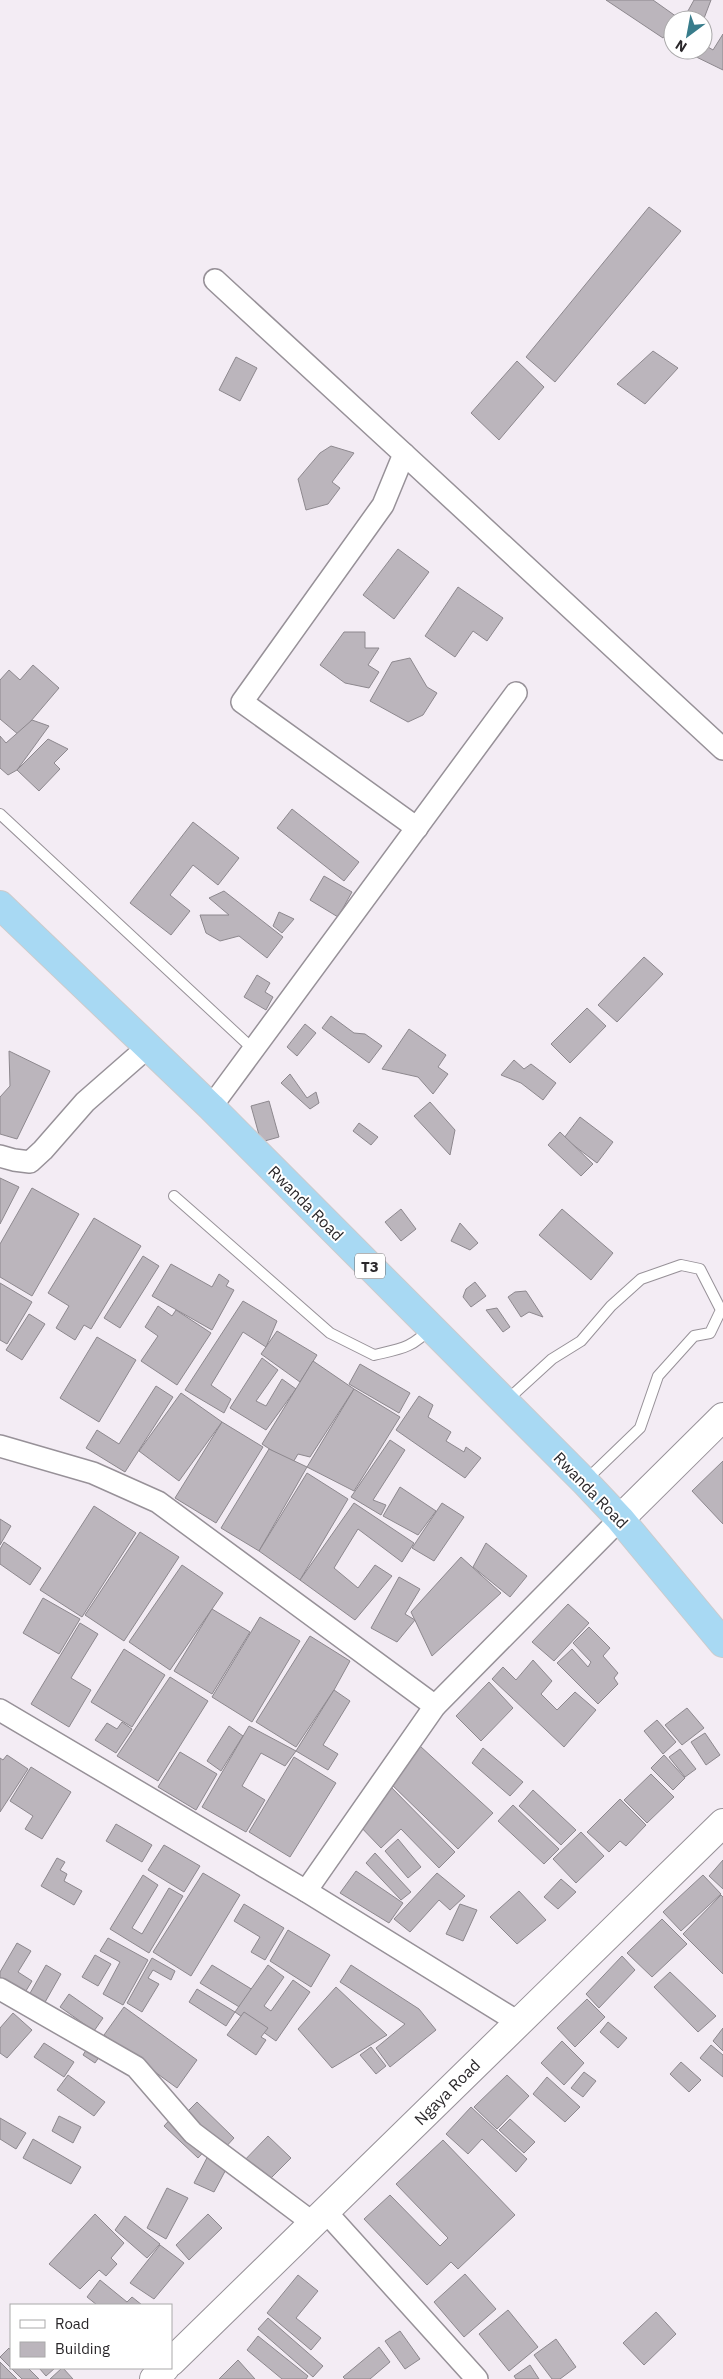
<svg xmlns="http://www.w3.org/2000/svg" width="723" height="2379" font-family="'IBM Plex Sans',sans-serif">
<style>
.building{fill:#bbb5bc;stroke:#8d888e}
.lines{fill:none;stroke-linecap:round;stroke-linejoin:round}
.lane-casing{stroke:#979198;stroke-width:12}
.street-casing{stroke:#979198;stroke-width:24}
.secondary-casing{stroke:#979198;stroke-width:30}
.highway-casing{stroke:#cccbcc;stroke-width:30}
.lane{stroke:#fff;stroke-width:10}
.street{stroke:#fff;stroke-width:21}
.secondary{stroke:#fff;stroke-width:28}
.highway{stroke:#a8d9f3;stroke-width:28}
.labels{text-anchor:middle;dominant-baseline:central;stroke-width:4;stroke-linejoin:round;paint-order:stroke}
.shield{fill:#fff;stroke:#6a686a;stroke-width:1}
.shield-label{font-size:15px;font-weight:bold;fill:#2a272a}
.street-label{font-size:16px;fill:#2a272a;stroke:#fff}
</style>
<rect width="100%" height="100%" fill="#f3ecf4"/>
<!-- building -->
<g class="building">
<path d="M 606,0 L 653,0 L 677,17 L 673,20 L 673,24 L 663,38 Z"/>
<path d="M 694,0 L 711,0 L 703,21 L 683,20 Z"/>
<path d="M 723,34 L 723,70 L 682,50 L 703,50 L 703,44 L 713,50 Z"/>
<path d="M 649,207 L 681,231 L 555,382 L 526,357 Z"/>
<path d="M 653,351 L 678,368 L 645,404 L 617,384 Z"/>
<path d="M 236,357 L 257,368 L 240,401 L 219,390 Z"/>
<path d="M 517,361 L 544,387 L 499,440 L 471,413 Z"/>
<path d="M 331,446 L 354,453 L 332,482 L 340,488 L 328,504 L 306,510 L 298,479 L 320,453 Z"/>
<path d="M 398,549 L 429,572 L 394,619 L 363,595 Z"/>
<path d="M 458,587 L 503,618 L 487,641 L 473,631 L 455,657 L 425,636 Z"/>
<path d="M 344,632 L 365,632 L 365,648 L 379,648 L 368,665 L 379,672 L 369,688 L 345,683 L 320,665 Z"/>
<path d="M 410,658 L 427,687 L 437,693 L 423,715 L 408,722 L 370,701 L 392,662 Z"/>
<path d="M 33,665 L 59,688 L 19,735 L 0,719 L 0,680 L 9,670 L 20,680 Z"/>
<path d="M 32,720 L 49,726 L 17,770 L 8,775 L 0,768 L 0,736 L 6,743 Z"/>
<path d="M 48,739 L 68,749 L 54,763 L 60,769 L 39,791 L 17,770 Z"/>
<path d="M 292,809 L 359,862 L 344,881 L 277,828 Z"/>
<path d="M 193,822 L 239,858 L 218,885 L 193,865 L 170,895 L 190,911 L 171,935 L 130,903 Z"/>
<path d="M 324,876 L 352,892 L 338,917 L 310,900 Z"/>
<path d="M 224,891 L 283,937 L 267,958 L 239,936 L 220,941 L 206,933 L 200,915 L 229,915 L 209,898 Z"/>
<path d="M 279,912 L 294,919 L 282,933 L 273,926 Z"/>
<path d="M 644,957 L 663,974 L 617,1022 L 598,1005 Z"/>
<path d="M 257,975 L 270,983 L 265,992 L 273,997 L 266,1010 L 244,997 Z"/>
<path d="M 587,1008 L 606,1026 L 570,1063 L 551,1044 Z"/>
<path d="M 331,1016 L 354,1033 L 365,1034 L 382,1046 L 369,1063 L 322,1028 Z"/>
<path d="M 305,1024 L 316,1033 L 297,1056 L 287,1047 Z"/>
<path d="M 409,1029 L 446,1055 L 438,1067 L 448,1074 L 433,1094 L 418,1077 L 382,1069 Z"/>
<path d="M 9,1051 L 50,1071 L 17,1139 L 0,1134 L 0,1097 L 10,1086 Z"/>
<path d="M 514,1060 L 524,1069 L 531,1064 L 556,1083 L 543,1100 L 521,1083 L 501,1075 Z"/>
<path d="M 290,1074 L 307,1098 L 316,1092 L 319,1103 L 310,1109 L 281,1083 Z"/>
<path d="M 269,1101 L 279,1137 L 261,1142 L 251,1106 Z"/>
<path d="M 430,1102 L 455,1130 L 450,1155 L 414,1116 Z"/>
<path d="M 580,1117 L 613,1142 L 597,1163 L 564,1138 Z"/>
<path d="M 359,1123 L 378,1137 L 371,1145 L 353,1131 Z"/>
<path d="M 560,1132 L 593,1164 L 581,1176 L 548,1145 Z"/>
<path d="M 0,1178 L 19,1187 L 0,1224 Z"/>
<path d="M 32,1188 L 79,1214 L 32,1296 L 0,1277 L 0,1244 Z"/>
<path d="M 401,1209 L 416,1229 L 401,1241 L 385,1222 Z"/>
<path d="M 562,1209 L 613,1253 L 591,1280 L 539,1235 Z"/>
<path d="M 94,1218 L 141,1246 L 91,1329 L 84,1325 L 75,1340 L 56,1328 L 69,1306 L 48,1293 Z"/>
<path d="M 460,1223 L 478,1243 L 470,1250 L 451,1241 Z"/>
<path d="M 143,1256 L 159,1266 L 120,1328 L 104,1318 Z"/>
<path d="M 171,1264 L 212,1287 L 219,1274 L 229,1281 L 226,1286 L 234,1290 L 212,1330 L 152,1296 Z"/>
<path d="M 475,1282 L 486,1296 L 471,1307 L 463,1297 L 466,1289 Z"/>
<path d="M 0,1283 L 32,1302 L 7,1344 L 0,1340 Z"/>
<path d="M 526,1291 L 543,1317 L 529,1312 L 521,1317 L 508,1297 L 515,1292 Z"/>
<path d="M 243,1301 L 277,1321 L 266,1347 L 243,1332 L 211,1385 L 231,1399 L 224,1413 L 185,1390 Z"/>
<path d="M 158,1306 L 172,1316 L 176,1310 L 211,1333 L 177,1385 L 141,1361 L 158,1336 L 145,1327 Z"/>
<path d="M 497,1308 L 510,1327 L 503,1332 L 486,1310 Z"/>
<path d="M 29,1314 L 45,1324 L 22,1360 L 6,1350 Z"/>
<path d="M 277,1331 L 317,1355 L 300,1382 L 261,1354 Z"/>
<path d="M 97,1337 L 136,1360 L 99,1422 L 60,1398 Z"/>
<path d="M 262,1358 L 278,1370 L 256,1401 L 266,1406 L 282,1379 L 296,1389 L 266,1430 L 230,1408 Z"/>
<path d="M 313,1361 L 354,1389 L 310,1457 L 298,1454 L 292,1464 L 262,1444 Z"/>
<path d="M 360,1364 L 410,1393 L 399,1413 L 349,1384 Z"/>
<path d="M 156,1386 L 173,1397 L 125,1472 L 86,1448 L 97,1430 L 119,1444 Z"/>
<path d="M 354,1389 L 400,1417 L 354,1491 L 307,1467 Z"/>
<path d="M 181,1393 L 222,1422 L 179,1481 L 139,1451 Z"/>
<path d="M 419,1396 L 433,1405 L 428,1417 L 451,1432 L 446,1441 L 464,1452 L 466,1447 L 481,1458 L 465,1478 L 396,1430 Z"/>
<path d="M 222,1422 L 263,1447 L 216,1523 L 175,1498 Z"/>
<path d="M 390,1440 L 405,1450 L 373,1500 L 386,1505 L 381,1515 L 351,1497 Z"/>
<path d="M 269,1449 L 307,1467 L 259,1551 L 221,1528 Z"/>
<path d="M 723,1461 L 723,1524 L 692,1491 Z"/>
<path d="M 307,1473 L 348,1499 L 300,1580 L 259,1551 Z"/>
<path d="M 400,1487 L 436,1511 L 418,1535 L 383,1516 Z"/>
<path d="M 354,1503 L 414,1543 L 402,1562 L 358,1529 L 334,1568 L 358,1588 L 375,1565 L 392,1576 L 355,1620 L 300,1580 Z"/>
<path d="M 442,1503 L 464,1517 L 434,1561 L 412,1548 Z"/>
<path d="M 94,1506 L 136,1533 L 82,1617 L 40,1590 Z"/>
<path d="M 0,1519 L 11,1526 L 0,1545 Z"/>
<path d="M 140,1532 L 179,1557 L 124,1641 L 85,1615 Z"/>
<path d="M 4,1542 L 41,1568 L 30,1585 L 0,1564 L 0,1549 Z"/>
<path d="M 486,1543 L 527,1576 L 510,1597 L 473,1567 Z"/>
<path d="M 461,1557 L 501,1593 L 432,1656 L 411,1612 Z"/>
<path d="M 182,1565 L 223,1593 L 170,1670 L 129,1642 Z"/>
<path d="M 399,1577 L 420,1589 L 405,1614 L 415,1620 L 397,1642 L 371,1628 Z"/>
<path d="M 43,1598 L 80,1619 L 59,1654 L 23,1633 Z"/>
<path d="M 568,1604 L 589,1623 L 554,1661 L 532,1642 Z"/>
<path d="M 212,1609 L 250,1632 L 212,1694 L 174,1671 Z"/>
<path d="M 260,1617 L 300,1641 L 252,1722 L 212,1697 Z"/>
<path d="M 80,1623 L 98,1634 L 71,1678 L 91,1690 L 69,1727 L 31,1704 Z"/>
<path d="M 589,1627 L 610,1648 L 603,1656 L 618,1673 L 614,1678 L 618,1684 L 598,1704 L 557,1663 L 572,1649 L 588,1667 L 591,1662 L 573,1643 Z"/>
<path d="M 310,1636 L 350,1661 L 334,1690 L 296,1747 L 256,1722 Z"/>
<path d="M 124,1649 L 165,1675 L 132,1727 L 91,1702 Z"/>
<path d="M 533,1660 L 552,1681 L 541,1694 L 557,1710 L 575,1692 L 596,1710 L 564,1747 L 492,1679 L 503,1667 L 516,1680 Z"/>
<path d="M 170,1677 L 208,1701 L 158,1781 L 117,1756 Z"/>
<path d="M 489,1682 L 513,1708 L 481,1741 L 456,1716 Z"/>
<path d="M 334,1690 L 350,1701 L 323,1745 L 338,1754 L 328,1770 L 296,1751 Z"/>
<path d="M 687,1708 L 704,1728 L 682,1745 L 665,1725 Z"/>
<path d="M 657,1720 L 676,1742 L 663,1754 L 644,1731 Z"/>
<path d="M 122,1722 L 132,1729 L 116,1753 L 95,1740 L 107,1723 L 117,1729 Z"/>
<path d="M 229,1726 L 243,1736 L 221,1771 L 207,1761 Z"/>
<path d="M 249,1726 L 296,1751 L 285,1766 L 261,1753 L 242,1786 L 265,1800 L 246,1832 L 202,1807 Z"/>
<path d="M 705,1733 L 720,1755 L 706,1765 L 691,1742 Z"/>
<path d="M 420,1746 L 493,1813 L 458,1849 L 389,1782 Z"/>
<path d="M 483,1748 L 523,1782 L 510,1796 L 472,1763 Z"/>
<path d="M 680,1749 L 696,1769 L 685,1777 L 669,1757 Z"/>
<path d="M 180,1752 L 217,1774 L 196,1810 L 158,1787 Z"/>
<path d="M 7,1755 L 28,1769 L 0,1812 L 0,1758 L 3,1760 Z"/>
<path d="M 664,1755 L 685,1778 L 673,1790 L 651,1768 Z"/>
<path d="M 294,1757 L 336,1783 L 290,1857 L 249,1832 Z"/>
<path d="M 31,1767 L 71,1792 L 42,1839 L 25,1829 L 33,1816 L 10,1801 Z"/>
<path d="M 651,1774 L 674,1797 L 647,1823 L 624,1800 Z"/>
<path d="M 388,1784 L 455,1852 L 439,1868 L 401,1829 L 381,1848 L 356,1822 Z"/>
<path d="M 533,1790 L 576,1830 L 561,1845 L 519,1806 Z"/>
<path d="M 620,1799 L 646,1825 L 626,1846 L 620,1841 L 609,1852 L 587,1832 Z"/>
<path d="M 513,1805 L 559,1849 L 544,1864 L 498,1821 Z"/>
<path d="M 116,1824 L 152,1845 L 142,1862 L 106,1841 Z"/>
<path d="M 581,1832 L 604,1856 L 576,1883 L 553,1859 Z"/>
<path d="M 398,1839 L 421,1867 L 408,1878 L 385,1851 Z"/>
<path d="M 164,1845 L 200,1866 L 184,1892 L 148,1870 Z"/>
<path d="M 375,1853 L 411,1892 L 401,1900 L 366,1863 Z"/>
<path d="M 57,1858 L 65,1862 L 60,1870 L 67,1874 L 64,1881 L 82,1891 L 74,1905 L 41,1886 Z"/>
<path d="M 723,1860 L 723,1889 L 709,1876 Z"/>
<path d="M 356,1871 L 403,1903 L 389,1923 L 340,1893 Z"/>
<path d="M 203,1873 L 240,1895 L 191,1976 L 153,1952 Z"/>
<path d="M 437,1873 L 465,1896 L 450,1910 L 439,1900 L 410,1932 L 394,1919 Z"/>
<path d="M 143,1875 L 158,1885 L 132,1928 L 142,1934 L 169,1888 L 183,1896 L 149,1953 L 110,1929 Z"/>
<path d="M 703,1875 L 721,1894 L 681,1931 L 663,1912 Z"/>
<path d="M 561,1879 L 576,1892 L 558,1909 L 544,1897 Z"/>
<path d="M 519,1891 L 546,1920 L 517,1944 L 490,1917 Z"/>
<path d="M 721,1895 L 723,1897 L 723,1974 L 683,1934 Z"/>
<path d="M 244,1904 L 284,1928 L 265,1960 L 251,1952 L 260,1937 L 234,1921 Z"/>
<path d="M 460,1904 L 477,1910 L 463,1941 L 446,1934 Z"/>
<path d="M 662,1919 L 687,1944 L 652,1977 L 627,1953 Z"/>
<path d="M 288,1930 L 330,1955 L 311,1987 L 270,1961 Z"/>
<path d="M 108,1938 L 148,1960 L 123,2005 L 103,1994 L 120,1962 L 100,1951 Z"/>
<path d="M 17,1943 L 31,1951 L 18,1972 L 32,1981 L 24,1994 L 0,1980 L 0,1972 Z"/>
<path d="M 95,1955 L 111,1964 L 98,1986 L 82,1977 Z"/>
<path d="M 622,1956 L 635,1970 L 599,2008 L 586,1994 Z"/>
<path d="M 152,1958 L 175,1971 L 171,1980 L 153,1970 L 148,1978 L 159,1984 L 142,2012 L 127,2003 Z"/>
<path d="M 46,1965 L 61,1974 L 44,2004 L 29,1995 Z"/>
<path d="M 212,1965 L 253,1990 L 241,2008 L 200,1983 Z"/>
<path d="M 268,1965 L 284,1977 L 264,2006 L 271,2011 L 293,1980 L 310,1992 L 276,2041 L 235,2012 Z"/>
<path d="M 351,1965 L 419,2009 L 436,2030 L 390,2067 L 376,2048 L 405,2024 L 340,1982 Z"/>
<path d="M 670,1972 L 716,2016 L 698,2032 L 654,1987 Z"/>
<path d="M 336,1987 L 387,2035 L 332,2068 L 298,2029 Z"/>
<path d="M 197,1989 L 235,2012 L 226,2026 L 189,2002 Z"/>
<path d="M 69,1994 L 103,2018 L 94,2031 L 60,2007 Z"/>
<path d="M 587,1999 L 605,2017 L 575,2047 L 557,2028 Z"/>
<path d="M 124,2007 L 197,2060 L 177,2088 L 104,2035 Z"/>
<path d="M 244,2012 L 268,2028 L 261,2037 L 266,2040 L 256,2055 L 227,2035 Z"/>
<path d="M 13,2013 L 32,2030 L 7,2058 L 0,2053 L 0,2028 Z"/>
<path d="M 608,2022 L 627,2038 L 618,2048 L 600,2032 Z"/>
<path d="M 723,2028 L 723,2051 L 713,2041 Z"/>
<path d="M 95,2036 L 108,2044 L 95,2063 L 83,2055 Z"/>
<path d="M 562,2041 L 584,2063 L 564,2085 L 541,2063 Z"/>
<path d="M 44,2043 L 74,2062 L 64,2077 L 34,2057 Z"/>
<path d="M 711,2045 L 723,2055 L 723,2077 L 700,2058 Z"/>
<path d="M 371,2047 L 386,2066 L 376,2074 L 360,2055 Z"/>
<path d="M 681,2062 L 701,2080 L 689,2092 L 670,2074 Z"/>
<path d="M 584,2072 L 596,2081 L 583,2097 L 571,2088 Z"/>
<path d="M 68,2075 L 105,2102 L 94,2116 L 57,2090 Z"/>
<path d="M 507,2075 L 529,2096 L 497,2129 L 474,2107 Z"/>
<path d="M 547,2077 L 580,2107 L 565,2122 L 533,2094 Z"/>
<path d="M 197,2102 L 234,2138 L 223,2150 L 186,2113 Z"/>
<path d="M 471,2107 L 527,2159 L 516,2172 L 482,2139 L 468,2154 L 446,2134 Z"/>
<path d="M 176,2113 L 210,2145 L 198,2158 L 164,2126 Z"/>
<path d="M 59,2116 L 81,2127 L 73,2143 L 52,2131 Z"/>
<path d="M 0,2118 L 26,2133 L 16,2149 L 0,2139 Z"/>
<path d="M 510,2119 L 535,2142 L 524,2153 L 499,2130 Z"/>
<path d="M 268,2136 L 291,2158 L 261,2188 L 239,2166 Z"/>
<path d="M 33,2139 L 81,2167 L 71,2184 L 23,2158 Z"/>
<path d="M 443,2140 L 515,2215 L 458,2269 L 451,2262 L 427,2285 L 364,2219 L 390,2195 L 440,2246 L 448,2238 L 396,2184 Z"/>
<path d="M 211,2150 L 231,2160 L 214,2192 L 194,2183 Z"/>
<path d="M 167,2188 L 188,2198 L 166,2239 L 147,2228 Z"/>
<path d="M 95,2214 L 124,2243 L 111,2258 L 117,2264 L 106,2276 L 99,2270 L 80,2289 L 49,2264 Z"/>
<path d="M 208,2214 L 222,2228 L 189,2260 L 176,2245 Z"/>
<path d="M 125,2216 L 160,2244 L 147,2258 L 115,2230 Z"/>
<path d="M 160,2245 L 184,2263 L 154,2299 L 130,2283 Z"/>
<path d="M 465,2274 L 496,2309 L 464,2337 L 434,2302 Z"/>
<path d="M 298,2275 L 318,2291 L 296,2318 L 321,2338 L 311,2350 L 267,2313 Z"/>
<path d="M 100,2280 L 127,2302 L 132,2297 L 142,2305 L 97,2305 L 87,2297 Z"/>
<path d="M 508,2310 L 538,2347 L 509,2371 L 479,2334 Z"/>
<path d="M 656,2312 L 676,2334 L 644,2365 L 623,2343 Z"/>
<path d="M 268,2318 L 323,2366 L 313,2377 L 258,2329 Z"/>
<path d="M 400,2331 L 420,2359 L 405,2369 L 385,2341 Z"/>
<path d="M 258,2336 L 308,2376 L 306,2379 L 282,2379 L 247,2350 Z"/>
<path d="M 556,2339 L 576,2367 L 560,2379 L 552,2379 L 534,2355 Z"/>
<path d="M 379,2347 L 390,2362 L 370,2379 L 345,2379 L 343,2377 Z"/>
<path d="M 9,2348 L 11,2351 L 11,2368 L 28,2368 L 39,2379 L 22,2379 L 0,2357 Z"/>
<path d="M 238,2360 L 255,2379 L 219,2379 Z"/>
<path d="M 0,2362 L 17,2379 L 0,2379 Z"/>
<path d="M 530,2365 L 539,2379 L 516,2379 L 514,2376 Z"/>
<path d="M 39,2368 L 55,2368 L 46,2376 Z"/>
<path d="M 63,2368 L 73,2379 L 50,2379 L 62,2368 Z"/>
</g>
<g class="lines">
<defs>
<g id="lane">
<path d="M 0,814 L 254,1050"/>
<path d="M 174,1196 L 330,1333 L 374,1355 C 399,1349 413,1348 430,1328"/>
<path d="M 506,1401 L 552,1359 L 581,1341 L 611,1306 L 641,1279 L 681,1265 L 700,1269 L 721,1310 L 710,1333 L 694,1336 L 658,1376 L 640,1428 L 585,1481"/>
</g>
<g id="street">
<path d="M 215,280 L 404,454 L 383,505 L 242,702 L 417,828"/>
<path d="M 404,454 L 723,749"/>
<path d="M 211,1107 L 516,693"/>
<path d="M 0,1156 L 14,1160 L 30,1162 L 43,1150 L 85,1102 L 149,1046"/>
<path d="M 0,1446 L 93,1473 L 158,1502 L 435,1706"/>
<path d="M 0,1710 L 306,1891 L 518,2022"/>
<path d="M 306,1891 L 435,1706 L 620,1519"/>
<path d="M 0,1989 L 136,2067 L 193,2133 L 313,2223"/>
<path d="M 326,2212 L 477,2379"/>
</g>
<g id="secondary">
<path d="M 620,1519 L 723,1417"/>
<path d="M 171,2362 L 723,1823"/>
<path d="M 154,2379 L 165,2368"/>
</g>
<path id="highway" d="M 0,905 L 211,1107 L 585,1482 L 620,1519 L 723,1643"/>
</defs>
<!-- lane casing -->
<use href="#lane" class="lane-casing"/>
<!-- street casing -->
<use href="#street" class="street-casing"/>
<!-- secondary casing -->
<use href="#secondary" class="secondary-casing"/>
<!-- highway casing -->
<use href="#highway" class="highway-casing"/>
<!-- lane -->
<use href="#lane" class="lane"/>
<!-- street -->
<use href="#street" class="street"/>
<!-- secondary -->
<use href="#secondary" class="secondary"/>
<!-- highway -->
<use href="#highway" class="highway"/>
</g>
<g class="labels">
<!-- shield labels -->
<rect class="shield" x="355" y="1253.5" width="30" height="25" rx="4"/>
<g class="shield-label">
<text x="370" y="1266">T3</text>
</g>
<!-- street labels -->
<g class="street-label">
<text transform="translate(306 1203) rotate(45)">Rwanda Road</text>
<text transform="translate(591 1490) rotate(46)">Rwanda Road</text>
<text transform="translate(447 2092) rotate(-45)">Ngaya Road</text>
</g>
</g>
<!-- legend -->
<rect x="10" y="2304" width="162" height="65" fill="#ffffff" stroke="#aaa9aa"/>
<rect x="20" y="2320" width="25" height="8" fill="#ffffff" stroke="#aaa9aa"/>
<text x="55" y="2329" font-size="15" fill="#2a272a">Road</text>
<rect x="20" y="2342" width="25" height="15" fill="#bbb5bc" stroke="#aaa9aa"/>
<text x="55" y="2354" font-size="15" fill="#2a272a">Building</text>
<!-- north arrow -->
<g transform="translate(688 35) rotate(212)"><circle r="24" fill="#ffffff" stroke="#aaa9aa"/>
<path d="M0-4L9 19L0 12L-9 19Z" fill="#387c8b"/>
<text y="-8" font-size="14" font-weight="bold" text-anchor="middle" fill="#2a272a">N</text>
</g>
</svg>
